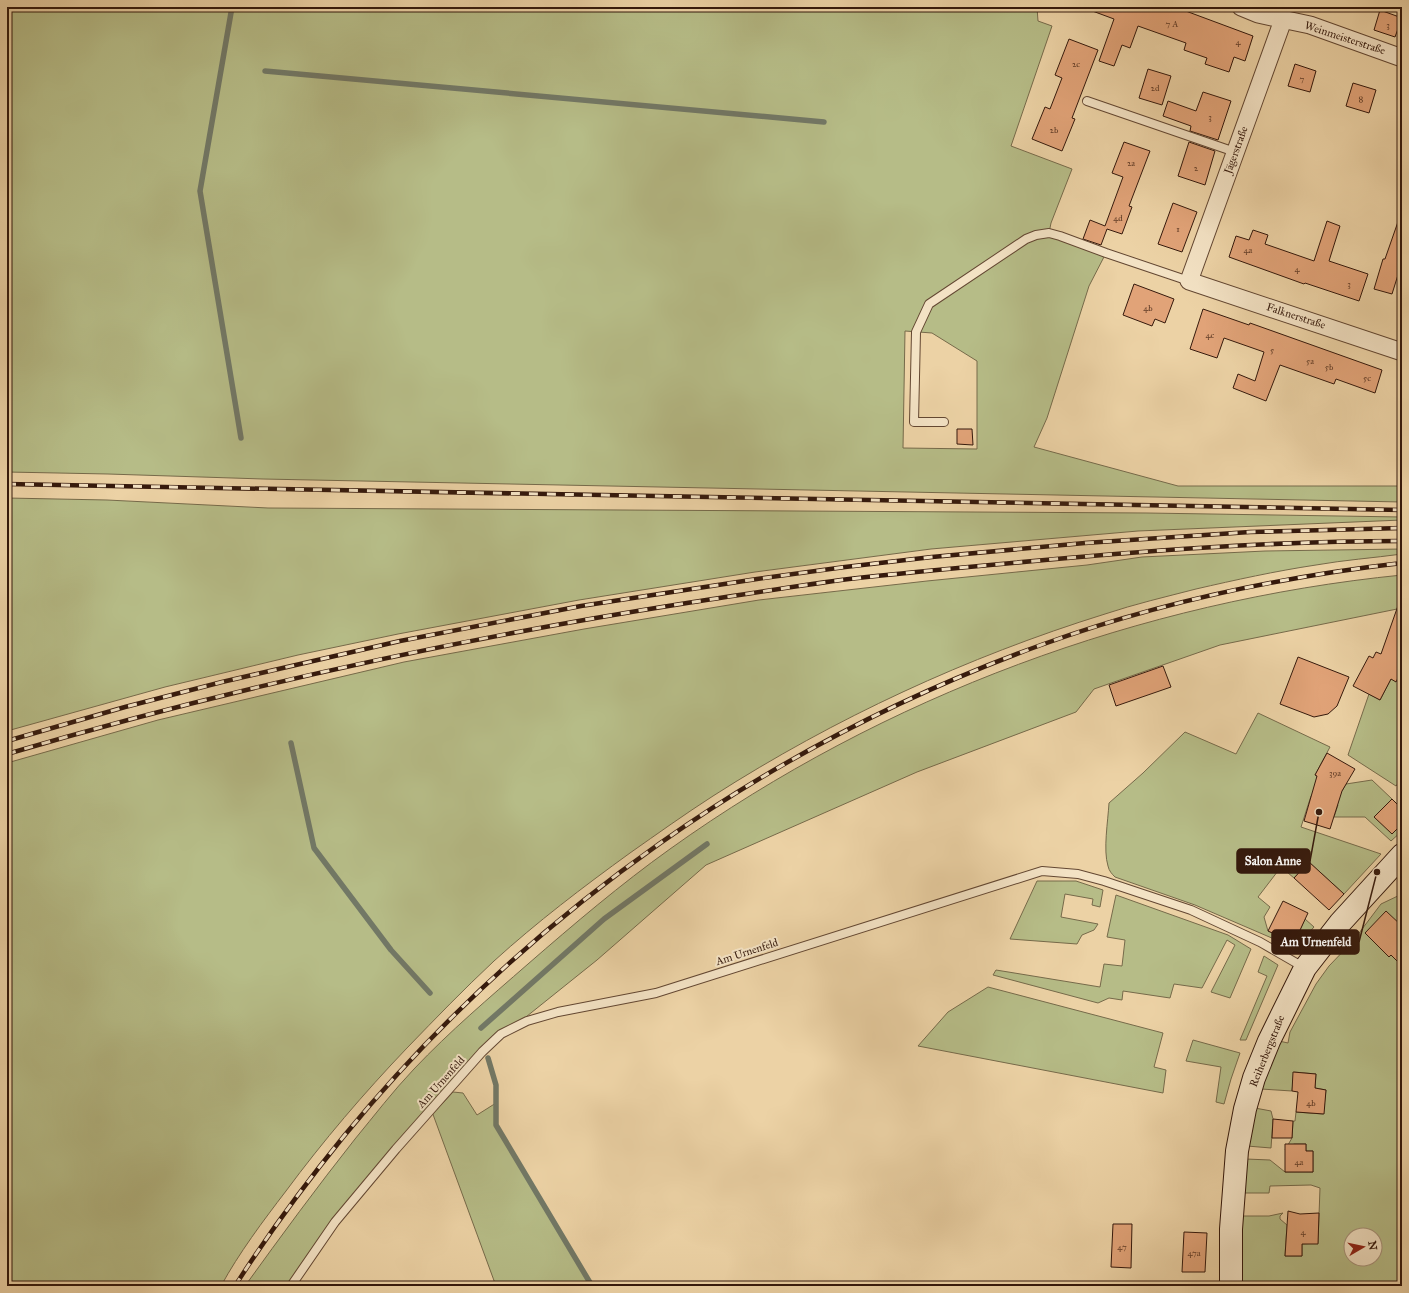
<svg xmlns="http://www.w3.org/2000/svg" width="1409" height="1293" font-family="'IM FELL Great Primer',serif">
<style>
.green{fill:#b6bc87;stroke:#766a4a;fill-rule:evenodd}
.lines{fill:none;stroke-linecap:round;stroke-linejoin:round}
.stream{stroke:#727866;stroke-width:5.5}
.building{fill:#e1a378;stroke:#35190c}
.lane-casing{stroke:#634732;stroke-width:10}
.street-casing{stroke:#634732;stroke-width:19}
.secondary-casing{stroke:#35190c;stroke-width:24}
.lane{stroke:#f3e2c4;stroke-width:8}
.street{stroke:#f3e2c4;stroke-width:17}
.secondary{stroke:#f3e2c4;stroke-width:22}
.rail-casing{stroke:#35190c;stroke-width:4.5}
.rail{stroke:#f3e2c4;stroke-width:3;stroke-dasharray:9;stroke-linecap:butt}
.labels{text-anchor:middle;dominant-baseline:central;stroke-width:4;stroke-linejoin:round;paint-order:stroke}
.number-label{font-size:9px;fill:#603c27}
.street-label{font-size:11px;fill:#35190c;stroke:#f3e2c4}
.leader{fill:none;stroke:#35190c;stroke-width:1.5}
.callout-dot{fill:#35190c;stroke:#f3e2c4;stroke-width:1.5}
.callout{fill:#35190c;stroke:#35190c;stroke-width:1.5}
.callout-label{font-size:12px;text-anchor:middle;font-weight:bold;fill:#fff}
</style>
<rect width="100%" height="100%" fill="#ecd2a5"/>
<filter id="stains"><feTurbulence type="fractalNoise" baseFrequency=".005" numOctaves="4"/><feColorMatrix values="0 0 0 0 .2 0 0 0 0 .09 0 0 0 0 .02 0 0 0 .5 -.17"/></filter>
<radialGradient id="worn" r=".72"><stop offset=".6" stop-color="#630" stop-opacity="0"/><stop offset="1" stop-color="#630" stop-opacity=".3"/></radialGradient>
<!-- green -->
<g class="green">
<path d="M 7,7 L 1037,7 L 1038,21 L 1052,26 L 1011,146 L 1072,169 L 1051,223 L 1049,233 L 1106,253 L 1089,286 L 1047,418 L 1034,447 L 1178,486 L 1402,486 L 1402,502 L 263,479 L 108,474 L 7,472 ZM 905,331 L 932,333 L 977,361 L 977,449 L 903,448 Z"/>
<path d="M 7,498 L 107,500 L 268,508 L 1147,513 L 1402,517 L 1402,520 L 1138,531 L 931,549 L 755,572 L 579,600 L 398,634 L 298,655 L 165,687 L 7,731 Z"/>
<path d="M 1402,549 L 1402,554 C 1373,558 1344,560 1316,565 C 1276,571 1235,580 1196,589 C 1165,597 1135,604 1105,614 C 967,657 835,718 713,796 C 685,814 657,834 630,853 C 583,887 537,922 494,961 C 464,989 436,1018 407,1048 C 364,1093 323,1141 286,1191 C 263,1221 239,1253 221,1286 L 7,1286 L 7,763 L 158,720 L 404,662 L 584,629 L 759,600 L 927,581 L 1087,565 L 1142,557 L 1265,551 Z"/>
<path d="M 1402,575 L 1402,608 L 1220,645 L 1094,689 L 1076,712 L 917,772 L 706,865 L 597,960 L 486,1049 L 443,1090 L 433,1108 L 441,1105 L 453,1092 L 463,1093 L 477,1115 L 496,1103 L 496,1125 L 592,1286 L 496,1286 L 431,1109 L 335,1222 L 291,1286 L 245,1286 C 281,1236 317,1187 355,1139 C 374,1116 393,1091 414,1069 C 450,1031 489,998 528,964 C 574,924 621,884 670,849 C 884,696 1141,601 1402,575 Z"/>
<path d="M 1402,670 L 1402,778 L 1396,786 L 1348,755 L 1369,694 L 1380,700 L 1391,679 L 1396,681 Z"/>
<path d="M 1258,713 L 1330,747 L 1315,775 L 1342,791 L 1346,784 L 1372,780 L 1392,799 L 1375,817 L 1392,834 L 1402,824 L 1402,831 L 1391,841 L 1365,817 L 1334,817 L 1338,805 L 1311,796 L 1301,827 L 1381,854 L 1344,894 L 1309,862 L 1294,878 L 1281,867 L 1258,897 L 1270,907 L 1264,917 L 1268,931 L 1294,943 L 1305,919 L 1314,927 L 1295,948 L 1195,905 L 1115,877 C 1112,874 1109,871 1108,866 C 1103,850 1108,821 1109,803 L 1143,773 L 1185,732 L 1236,754 Z"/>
<path d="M 1037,881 L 1076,881 L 1103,890 L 1100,907 L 1092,905 L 1093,899 L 1065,894 L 1061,917 L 1098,924 L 1094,930 L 1082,935 L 1077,944 L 1010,939 Z"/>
<path d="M 1402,894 L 1402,1286 L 1278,1286 L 1269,1283 L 1269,1286 L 1241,1286 L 1242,1216 L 1269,1216 L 1283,1213 L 1280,1216 L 1280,1219 L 1287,1225 L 1285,1256 L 1302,1256 L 1302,1244 L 1318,1243 L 1320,1188 L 1311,1185 L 1270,1186 L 1269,1193 L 1244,1193 L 1246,1159 L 1270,1160 L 1285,1172 L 1313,1172 L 1313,1151 L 1306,1151 L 1306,1144 L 1294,1144 L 1285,1150 L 1292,1138 L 1293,1121 L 1295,1121 L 1296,1112 L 1323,1114 L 1326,1090 L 1315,1088 L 1316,1074 L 1294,1072 L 1292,1091 L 1261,1089 L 1279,1041 L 1288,1043 L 1290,1032 L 1316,984 L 1329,966 L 1353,941 L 1381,904 ZM 1351,1235 L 1375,1235 L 1375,1259 L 1351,1259 Z"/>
<path d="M 1116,895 L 1228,935 L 1251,949 L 1230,998 L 1211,992 L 1235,945 L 1227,940 L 1202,988 L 1174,984 L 1170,998 L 1123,991 L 1122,1000 L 1109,998 L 1098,1003 L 993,975 L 996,970 L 1100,987 L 1104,964 L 1122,966 L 1125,940 L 1107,937 Z"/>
<path d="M 1264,956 L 1278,965 L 1246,1040 L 1240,1040 L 1267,976 L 1258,972 Z"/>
<path d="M 988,987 L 1163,1033 L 1154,1067 L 1166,1070 L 1163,1093 L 918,1046 L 948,1012 Z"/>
<path d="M 1193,1040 L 1240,1053 L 1231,1079 L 1224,1104 L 1216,1102 L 1221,1067 L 1186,1061 Z"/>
<path d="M 1255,1108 L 1271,1111 L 1273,1119 L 1271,1148 L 1247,1146 Z"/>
</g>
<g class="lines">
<!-- stream -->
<g class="stream">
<path d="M 232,7 L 200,191 L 241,438"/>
<path d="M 265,71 L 824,122"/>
<path d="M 291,743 L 314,848 L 391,950 L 430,993"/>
<path d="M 481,1028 L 604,919 L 707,844"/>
<path d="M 488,1058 L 496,1085 L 496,1125 L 592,1286"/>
</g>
</g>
<!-- building -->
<g class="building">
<path d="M 1087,7 L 1175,7 L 1253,36 L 1245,61 L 1234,57 L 1229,72 L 1205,64 L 1207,58 L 1184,50 L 1186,43 L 1138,26 L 1130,48 L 1122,45 L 1114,66 L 1099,61 L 1114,19 L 1087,9 Z"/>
<path d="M 1380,10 L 1402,18 L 1395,37 L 1374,30 Z"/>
<path d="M 1069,39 L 1098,50 L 1072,118 L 1075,119 L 1062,151 L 1032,139 L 1045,107 L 1050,109 L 1062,78 L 1055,75 Z"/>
<path d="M 1295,64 L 1316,71 L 1310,92 L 1288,86 Z"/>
<path d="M 1148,69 L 1171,76 L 1162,105 L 1139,98 Z"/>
<path d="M 1353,83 L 1376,90 L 1369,113 L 1346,106 Z"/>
<path d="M 1203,92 L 1231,101 L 1218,140 L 1190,131 L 1191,126 L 1163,116 L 1168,101 L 1196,111 Z"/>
<path d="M 1124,142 L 1150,151 L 1129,206 L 1132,207 L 1122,234 L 1107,229 L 1101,245 L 1083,239 L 1090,220 L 1105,226 L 1123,177 L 1112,173 Z"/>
<path d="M 1189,142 L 1215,151 L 1205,185 L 1178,176 Z"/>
<path d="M 1173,203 L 1197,212 L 1182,252 L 1158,244 Z"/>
<path d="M 1400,216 L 1402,216 L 1402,262 L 1392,294 L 1374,289 L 1383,259 L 1385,259 Z"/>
<path d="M 1327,221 L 1340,226 L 1329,261 L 1368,274 L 1359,301 L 1305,283 L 1304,284 L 1229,257 L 1236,236 L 1249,240 L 1253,230 L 1268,235 L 1265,244 L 1314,261 Z"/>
<path d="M 1134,284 L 1174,299 L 1165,323 L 1155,319 L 1152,326 L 1123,315 Z"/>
<path d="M 1203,309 L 1249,325 L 1250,323 L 1382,370 L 1375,393 L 1336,379 L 1334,384 L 1280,365 L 1266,401 L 1233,388 L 1238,374 L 1255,381 L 1264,352 L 1224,338 L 1217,358 L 1190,349 Z"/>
<path d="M 957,429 L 972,429 L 973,445 L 957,444 Z"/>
<path d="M 1400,600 L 1402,600 L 1402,670 L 1396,682 L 1391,679 L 1380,700 L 1353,686 L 1369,656 L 1373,658 L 1376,652 L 1381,654 Z"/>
<path d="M 1298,657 L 1349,677 L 1337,706 L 1328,714 L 1314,717 L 1280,704 Z"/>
<path d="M 1163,666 L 1171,687 L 1116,706 L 1109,685 Z"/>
<path d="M 1327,753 L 1355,769 L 1342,791 L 1330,829 L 1304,821 L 1317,776 L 1315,775 Z"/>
<path d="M 1392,799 L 1402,809 L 1402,824 L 1392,834 L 1374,817 Z"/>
<path d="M 1309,862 L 1344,894 L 1329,910 L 1294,878 Z"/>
<path d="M 1283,901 L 1308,913 L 1294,943 L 1268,931 Z"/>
<path d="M 1386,911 L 1402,926 L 1402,966 L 1391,955 L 1389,957 L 1365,933 Z"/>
<path d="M 1293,1072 L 1316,1074 L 1315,1088 L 1326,1090 L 1324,1114 L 1296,1112 L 1298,1092 L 1292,1091 Z"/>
<path d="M 1273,1119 L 1293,1121 L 1292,1138 L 1272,1138 Z"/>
<path d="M 1285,1144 L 1306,1144 L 1306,1151 L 1313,1151 L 1313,1172 L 1285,1172 Z"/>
<path d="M 1288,1211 L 1300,1214 L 1319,1213 L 1318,1244 L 1302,1244 L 1302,1256 L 1285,1256 Z"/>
<path d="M 1113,1224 L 1132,1224 L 1131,1268 L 1111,1267 Z"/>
<path d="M 1184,1232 L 1207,1233 L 1205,1272 L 1182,1272 Z"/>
</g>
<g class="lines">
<defs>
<g id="lane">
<path d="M 1087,101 L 1235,152"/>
<path d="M 944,422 L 914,422 L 916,332 L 929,304 L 1026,239 L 1036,235 L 1049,233 L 1060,236 L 1106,253 L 1189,281"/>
<path d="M 291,1286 L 335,1222 L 396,1149 L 482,1052 L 501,1034 L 527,1021 L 558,1012 L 656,993 L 1042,871 L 1078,874 L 1104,881 L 1191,910 L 1260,942 L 1305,968"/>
</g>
<g id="street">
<path d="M 1241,7 L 1258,14 L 1310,25 L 1402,58"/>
<path d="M 1283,20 L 1189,281 L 1402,352"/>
</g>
<path id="secondary" d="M 1231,1286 L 1231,1229 L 1237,1151 L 1245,1109 L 1254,1078 L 1269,1041 L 1305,968 L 1340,923 L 1402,855"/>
</defs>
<!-- lane casing -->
<use href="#lane" class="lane-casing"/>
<!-- street casing -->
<use href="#street" class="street-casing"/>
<!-- secondary casing -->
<use href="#secondary" class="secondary-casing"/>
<!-- lane -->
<use href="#lane" class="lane"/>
<!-- street -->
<use href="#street" class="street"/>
<!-- secondary -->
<use href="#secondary" class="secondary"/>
<defs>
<g id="rail">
<path d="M 7,484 L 1402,510"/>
<path d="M 7,741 L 125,707 L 222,682 L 400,641 L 581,606 L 757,579 L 845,567 L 932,557 L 1085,543 L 1250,532 L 1402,528"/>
<path d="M 7,754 C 230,688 457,639 687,603 C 741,595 795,586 849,579 C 903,573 957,568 1012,563 C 1141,551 1272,541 1402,541"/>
<path d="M 235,1286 C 268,1234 305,1184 344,1136 C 527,913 770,743 1041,645 C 1157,603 1279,577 1402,563"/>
</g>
</defs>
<!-- rail casing -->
<use href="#rail" class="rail-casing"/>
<!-- rail -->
<use href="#rail" class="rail"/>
</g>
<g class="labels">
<!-- number labels -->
<g class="number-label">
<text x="1172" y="23">7 A</text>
<text x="1388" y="24">3</text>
<text x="1238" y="41">4</text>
<text x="1076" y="63">2c</text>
<text x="1302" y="78">7</text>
<text x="1155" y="87">2d</text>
<text x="1361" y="98">8</text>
<text x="1210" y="116">3</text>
<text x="1054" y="129">2b</text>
<text x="1131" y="162">2a</text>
<text x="1196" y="167">2</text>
<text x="1118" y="217">4d</text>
<text x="1178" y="228">1</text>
<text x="1248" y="249">4a</text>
<text x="1297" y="268">4</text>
<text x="1349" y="283">3</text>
<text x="1148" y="307">4b</text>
<text x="1210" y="334">4c</text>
<text x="1272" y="349">5</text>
<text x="1310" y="360">5a</text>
<text x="1329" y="366">5b</text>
<text x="1367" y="377">5c</text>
<text x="1335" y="772">39a</text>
<text x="1311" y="1102">4b</text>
<text x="1299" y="1161">4a</text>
<text x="1303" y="1231">4</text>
<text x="1122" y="1246">47</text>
<text x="1194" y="1252">47a</text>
</g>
<!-- street labels -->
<g class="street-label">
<text transform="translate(1345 38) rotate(18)">Weinmeisterstraße</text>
<text transform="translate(1236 150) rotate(-70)">Jägerstraße</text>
<text transform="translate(1296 316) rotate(18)">Falknerstraße</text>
<text transform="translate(747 952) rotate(-18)">Am Urnenfeld</text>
<text transform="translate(1267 1051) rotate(-68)">Reiherbergstraße</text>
<text transform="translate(441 1082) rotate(-48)">Am Urnenfeld</text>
</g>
</g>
<!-- callouts -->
<path class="leader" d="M1319 812L1310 861M1377 872L1359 942"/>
<g class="callout-dot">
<circle cx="1319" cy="812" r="4"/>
<circle cx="1377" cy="872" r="4"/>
</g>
<g class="callout">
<rect x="1237" y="849" width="73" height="24" rx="4"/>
<rect x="1272" y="930" width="87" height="24" rx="4"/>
</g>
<g class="callout-label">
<text x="1273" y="865">Salon Anne</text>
<text x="1316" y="946">Am Urnenfeld</text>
</g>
<!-- margin -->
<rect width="1409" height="1293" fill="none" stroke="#ecd2a5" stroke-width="24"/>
<rect x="8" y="8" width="1393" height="1277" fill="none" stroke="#35190c" stroke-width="2"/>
<rect x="12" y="12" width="1385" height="1269" fill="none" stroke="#35190c"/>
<!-- north arrow -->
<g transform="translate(1363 1247) rotate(81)"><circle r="19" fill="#f3e2c4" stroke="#a7927a"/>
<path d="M0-3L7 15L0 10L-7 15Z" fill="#8f2418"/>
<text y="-6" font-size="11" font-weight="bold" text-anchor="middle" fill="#35190c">N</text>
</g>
<rect width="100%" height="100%" filter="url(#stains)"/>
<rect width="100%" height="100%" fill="url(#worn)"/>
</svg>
